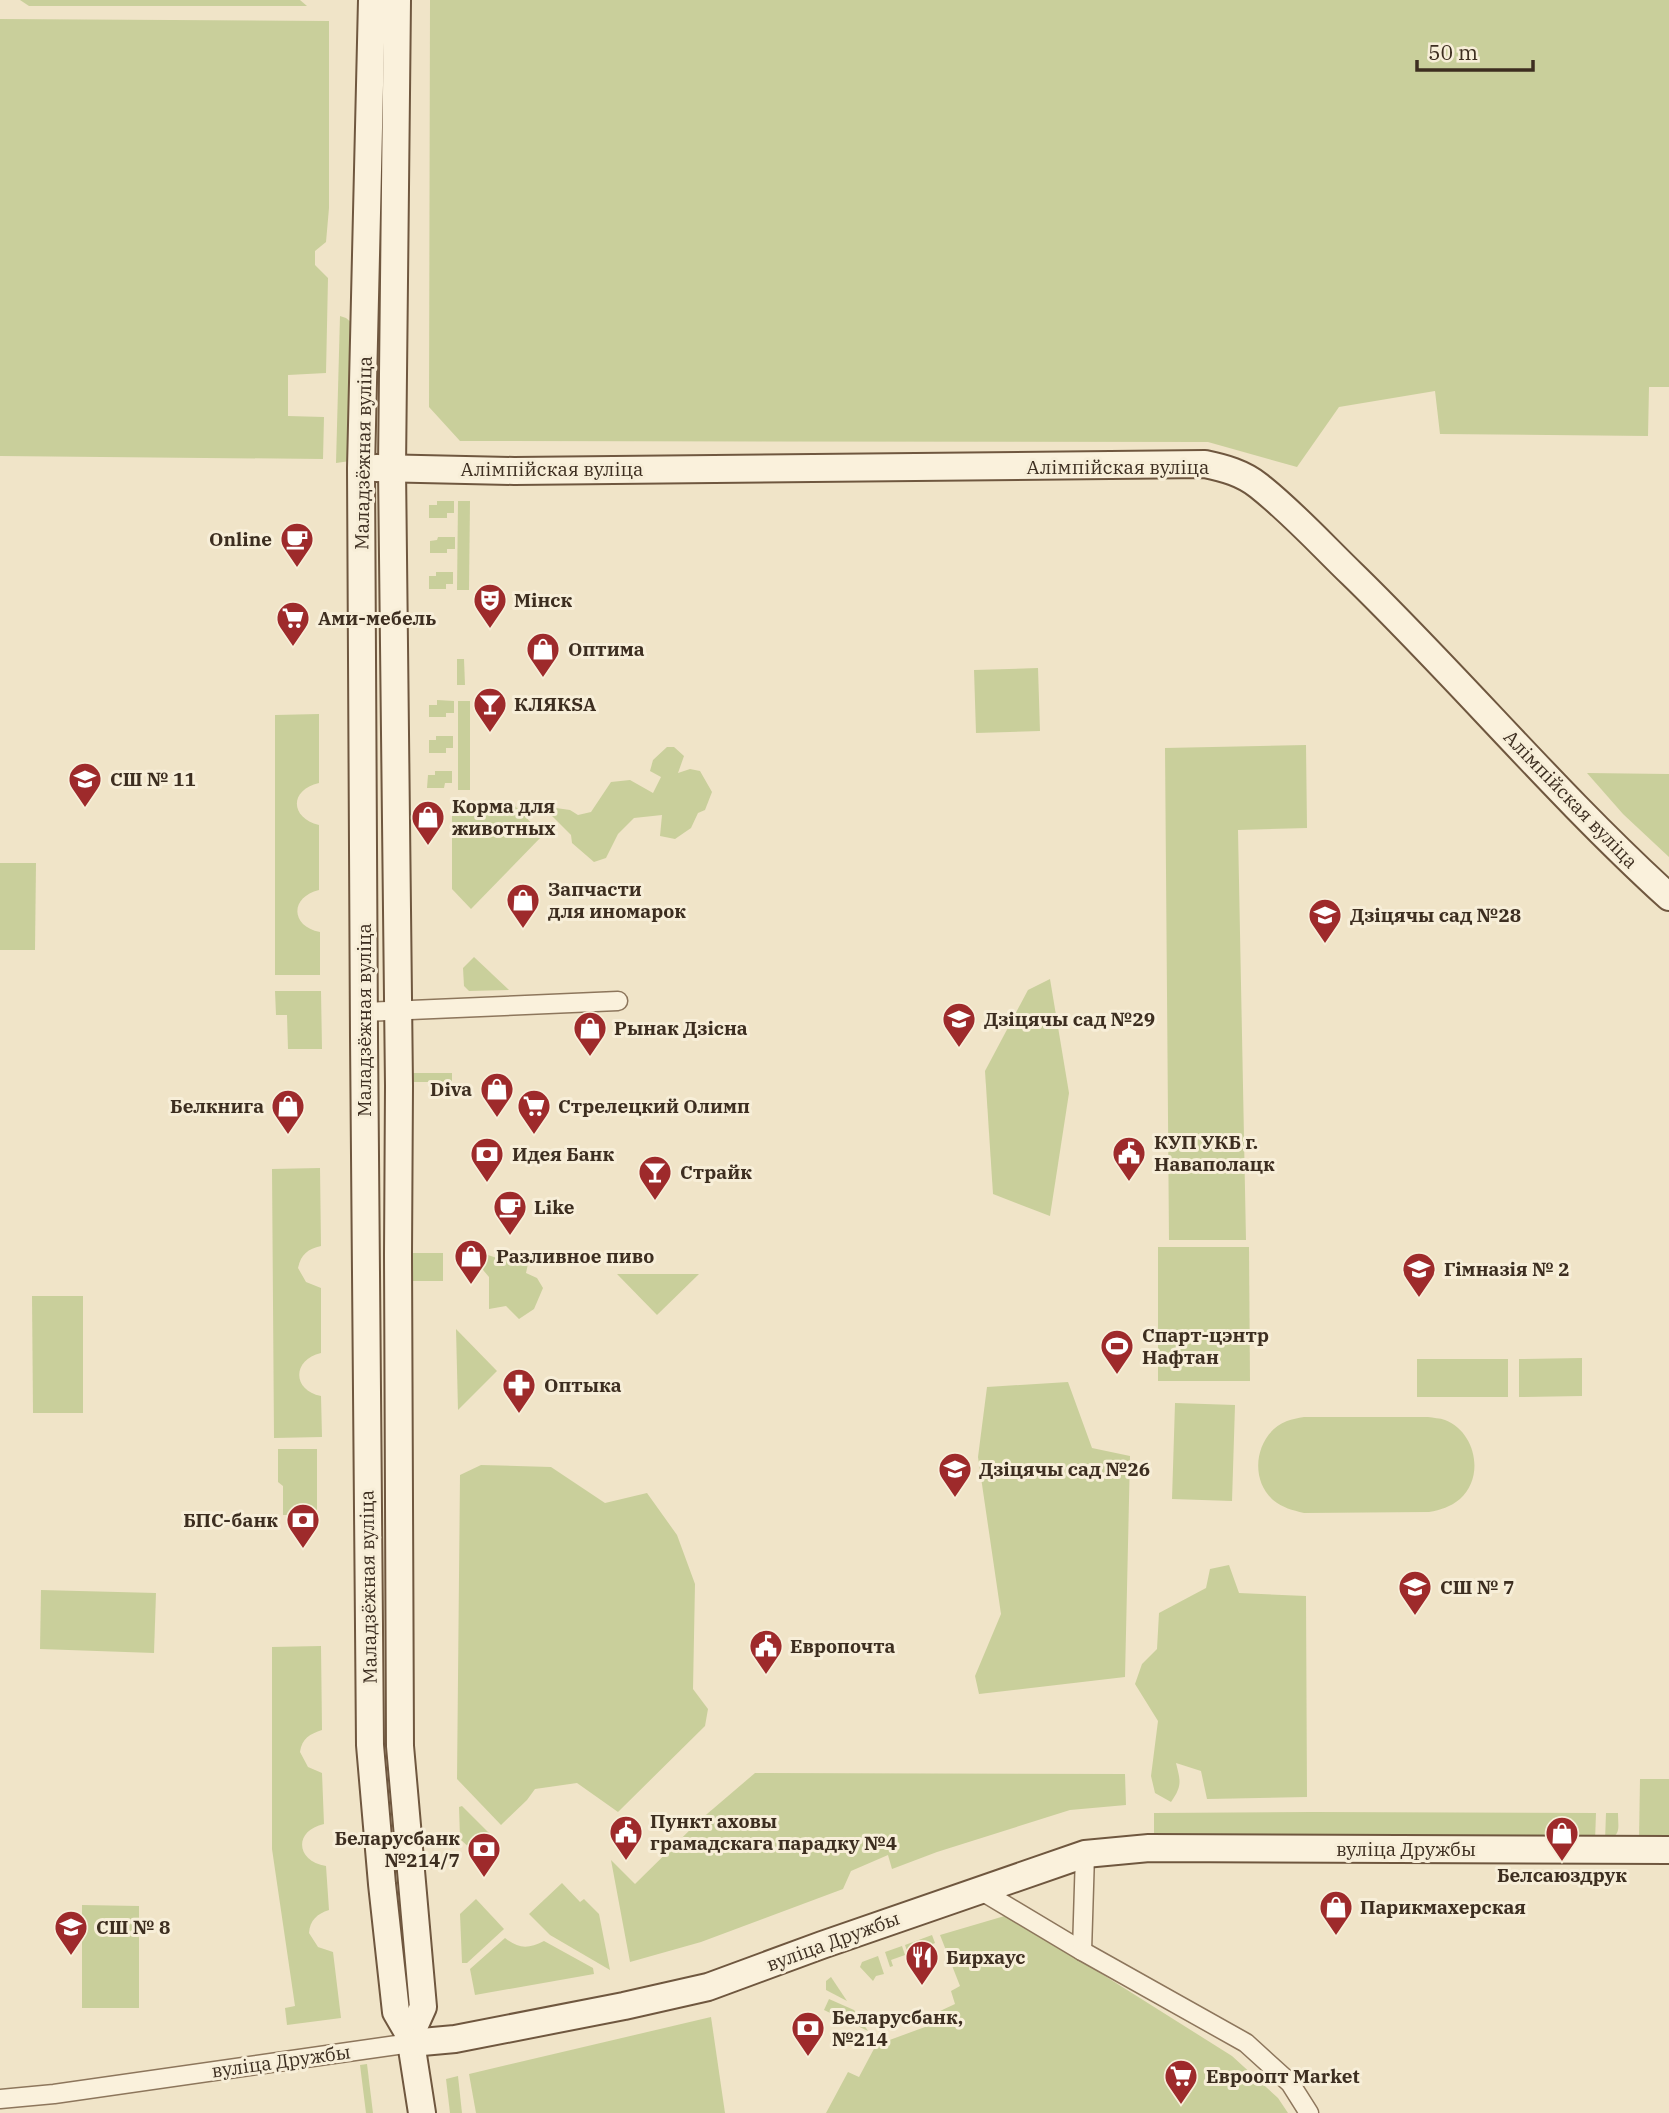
<svg xmlns="http://www.w3.org/2000/svg" width="1669" height="2113" font-family="'IBM Plex Serif',serif">
<style>
.green{fill:#c9cf9b}
.lines{fill:none;stroke-linecap:round;stroke-linejoin:round}
.street-casing{stroke:#8d765c;stroke-width:21}
.secondary-casing{stroke:#6f573f;stroke-width:30}
.street{stroke:#faf1dc;stroke-width:18}
.secondary{stroke:#faf1dc;stroke-width:26}
.labels{text-anchor:middle;dominant-baseline:central;stroke-width:6;stroke-linejoin:round;paint-order:stroke}
.street-label{font-size:19px;fill:#3d2e20;stroke:#f7eed8}
.poi-label{font-size:19px;font-weight:bold;fill:#3d2e20;stroke:#f7eed8;text-anchor:start}
</style>
<rect width="100%" height="100%" fill="#f0e4c8"/>
<!-- green -->
<g class="green">
<path d="M 20,0 L 300,0 L 307,6 L 29,6 Z"/>
<path d="M 430,0 L 1669,0 L 1669,387 L 1649,387 L 1648,436 L 1440,434 L 1435,391 L 1339,407 L 1297,467 L 1208,442 L 460,441 L 429,407 Z"/>
<path d="M 0,19 L 329,21 L 329,208 L 326,242 L 315,251 L 315,265 L 328,278 L 326,373 L 288,375 L 288,416 L 324,417 L 323,459 L 0,456 Z"/>
<path d="M 340,316 L 346,318 L 353,324 L 350,461 L 336,463 Z"/>
<path d="M 437,501 L 454,501 L 454,513 L 447,513 L 447,518 L 429,518 L 429,505 L 437,505 Z"/>
<path d="M 458,501 L 470,501 L 469,590 L 457,590 Z"/>
<path d="M 438,537 L 455,537 L 455,549 L 447,549 L 447,553 L 430,553 L 430,541 L 437,540 Z"/>
<path d="M 436,572 L 453,572 L 453,584 L 446,584 L 446,589 L 429,589 L 429,576 L 436,576 Z"/>
<path d="M 457,659 L 464,659 L 465,685 L 457,685 Z"/>
<path d="M 1038,668 L 1040,731 L 976,733 L 974,670 Z"/>
<path d="M 437,700 L 454,701 L 454,713 L 446,713 L 446,717 L 429,717 L 429,705 L 437,705 Z"/>
<rect x="458" y="701" width="12" height="89"/>
<path d="M 319,714 L 319,783 C 289,790 290,818 319,825 L 319,890 C 290,897 290,926 320,932 L 320,975 L 275,975 L 275,715 Z"/>
<path d="M 436,736 L 453,736 L 453,748 L 446,748 L 446,753 L 429,753 L 429,740 L 436,740 Z"/>
<path d="M 1306,745 L 1307,828 L 1238,830 L 1246,1240 L 1169,1240 L 1165,748 Z"/>
<path d="M 667,747 L 674,747 L 684,756 L 678,773 L 690,769 L 700,771 L 712,792 L 705,810 L 698,813 L 691,828 L 675,839 L 660,836 L 662,815 L 634,818 L 618,834 L 606,858 L 594,862 L 572,843 L 571,835 L 550,814 L 556,808 L 570,810 L 578,815 L 591,812 L 611,782 L 630,780 L 653,793 L 661,777 L 650,771 L 653,760 Z"/>
<path d="M 435,771 L 452,771 L 452,783 L 445,783 L 444,788 L 427,788 L 428,775 L 435,775 Z"/>
<path d="M 1587,773 L 1669,774 L 1669,857 L 1623,814 Z"/>
<path d="M 514,805 L 543,835 L 471,909 L 452,889 L 452,806 Z"/>
<path d="M 0,863 L 36,863 L 35,950 L 0,950 Z"/>
<path d="M 474,957 L 509,990 L 469,991 L 464,986 L 463,968 Z"/>
<path d="M 1050,979 L 1069,1093 L 1050,1216 L 993,1194 L 985,1071 L 1028,990 Z"/>
<path d="M 275,991 L 321,991 L 322,1049 L 288,1049 L 287,1015 L 276,1015 Z"/>
<path d="M 405,1073 L 452,1073 L 452,1082 L 412,1082 Z"/>
<path d="M 320,1168 L 321,1246 C 308,1249 301,1254 298,1268 L 306,1282 L 321,1288 L 321,1353 C 292,1360 292,1390 321,1396 L 322,1437 L 274,1438 L 272,1169 Z"/>
<path d="M 1158,1247 L 1249,1247 L 1250,1381 L 1158,1381 Z"/>
<path d="M 413,1253 L 443,1253 L 443,1281 L 412,1281 L 405,1274 L 405,1261 Z"/>
<path d="M 500,1254 L 522,1255 L 529,1259 L 526,1273 L 537,1278 L 543,1288 L 534,1309 L 519,1319 L 506,1306 L 489,1309 L 489,1277 L 478,1264 L 488,1255 L 497,1258 Z"/>
<path d="M 617,1274 L 699,1274 L 657,1315 Z"/>
<path d="M 32,1296 L 83,1296 L 83,1413 L 33,1413 Z"/>
<path d="M 456,1329 L 497,1371 L 458,1410 Z"/>
<path d="M 1582,1358 L 1582,1396 L 1519,1397 L 1519,1359 Z"/>
<rect x="1417" y="1359" width="91" height="38"/>
<path d="M 1068,1382 L 1092,1448 L 1130,1456 L 1125,1677 L 979,1694 L 975,1676 L 1001,1614 L 978,1457 L 987,1387 Z"/>
<path d="M 1175,1403 L 1235,1405 L 1232,1501 L 1172,1499 Z"/>
<path d="M 1304,1417 L 1428,1417 C 1433,1418 1440,1418 1445,1420 C 1476,1432 1485,1477 1460,1499 C 1450,1507 1441,1510 1429,1512 L 1304,1513 C 1292,1510 1283,1508 1273,1500 C 1248,1478 1256,1433 1287,1421 C 1292,1419 1298,1418 1304,1417 Z"/>
<path d="M 278,1449 L 317,1449 L 317,1515 L 283,1515 L 283,1486 L 278,1482 Z"/>
<path d="M 481,1465 L 551,1467 L 605,1503 L 647,1493 L 677,1535 L 695,1584 L 693,1689 L 708,1709 L 705,1726 L 618,1812 L 577,1783 L 535,1789 L 527,1800 L 501,1825 L 457,1779 L 460,1475 Z"/>
<path d="M 1229,1565 L 1239,1593 L 1306,1596 L 1307,1797 L 1207,1799 L 1201,1771 L 1176,1763 C 1180,1780 1183,1785 1171,1802 L 1155,1793 L 1151,1776 L 1158,1721 L 1135,1684 L 1142,1664 L 1157,1649 L 1159,1613 L 1206,1588 L 1210,1569 Z"/>
<path d="M 41,1590 L 156,1593 L 154,1653 L 40,1649 Z"/>
<path d="M 321,1646 L 322,1730 C 310,1734 302,1738 300,1752 L 308,1767 L 322,1773 L 324,1824 C 293,1831 296,1861 326,1866 L 329,1910 C 317,1914 310,1920 309,1933 L 318,1947 L 333,1952 L 341,2018 L 287,2025 L 285,2008 L 295,2006 L 272,1849 L 272,1647 Z"/>
<path d="M 755,1773 L 1125,1774 L 1126,1805 L 1070,1810 L 937,1852 L 892,1869 L 888,1855 L 851,1871 L 843,1889 L 701,1942 L 630,1962 L 611,1860 L 635,1884 L 700,1820 Z"/>
<path d="M 1640,1779 L 1669,1779 L 1669,1840 L 1639,1840 Z"/>
<path d="M 462,1806 L 489,1833 L 472,1850 L 460,1839 L 459,1807 Z"/>
<path d="M 1312,1812 L 1596,1813 L 1595,1841 L 1157,1838 L 1154,1834 L 1154,1813 Z"/>
<path d="M 1606,1813 L 1618,1813 C 1618,1829 1622,1835 1605,1841 Z"/>
<path d="M 562,1883 L 580,1902 L 584,1899 L 599,1914 L 610,1970 L 550,1935 L 529,1914 Z"/>
<path d="M 476,1899 L 504,1929 L 467,1963 L 462,1963 L 460,1914 Z"/>
<path d="M 82,1905 L 139,1906 L 139,2008 L 82,2008 Z"/>
<path d="M 1008,1915 L 1232,2056 L 1278,2098 L 1288,2113 L 826,2113 L 848,2072 L 859,2077 L 876,2045 L 925,2027 L 925,2018 L 955,2004 L 951,1991 L 960,1986 L 940,1935 Z"/>
<path d="M 932,1935 L 935,1943 L 908,1954 L 905,1945 Z"/>
<path d="M 505,1938 C 519,1949 528,1949 544,1941 L 593,1968 L 594,1974 L 475,1995 L 470,1969 Z"/>
<path d="M 902,1946 L 905,1955 L 891,1960 L 893,1966 L 890,1967 L 885,1952 Z"/>
<path d="M 878,1956 L 884,1974 L 876,1976 L 873,1981 L 860,1967 L 862,1962 Z"/>
<path d="M 831,1977 L 847,2001 L 826,1990 L 826,1981 Z"/>
<path d="M 829,1999 L 854,2010 L 868,2031 L 824,2010 Z"/>
<path d="M 711,2017 L 725,2113 L 476,2113 L 469,2074 Z"/>
<path d="M 367,2064 L 373,2113 L 366,2113 L 360,2065 Z"/>
<path d="M 458,2076 L 462,2113 L 450,2113 L 446,2079 Z"/>
</g>
<g class="lines">
<defs>
<g id="street">
<path d="M 364,1012 L 618,1001"/>
<path d="M 980,1890 L 1082,1951 L 1246,2043 L 1290,2083 L 1309,2113"/>
<path d="M 1082,1951 L 1085,1854"/>
<path d="M 0,2099 L 54,2094 L 411,2043"/>
</g>
<g id="secondary">
<path d="M 372,0 L 361,468 L 364,1037 L 370,1745 L 382,1884 L 396,2012 L 410,2036 L 422,2113"/>
<path d="M 397,0 L 392,468 L 399,1086 L 398,1254 L 400,1746 L 423,2007 L 410,2036"/>
<path d="M 376,468 L 514,471 L 1205,464 C 1224,468 1243,473 1259,486 C 1292,512 1321,544 1352,574 C 1460,679 1557,795 1669,897"/>
<path d="M 411,2043 L 455,2039 L 624,2006 L 708,1987 L 822,1945 L 1085,1854 L 1149,1848 L 1669,1850"/>
</g>
</defs>
<!-- street casing -->
<use href="#street" class="street-casing"/>
<!-- secondary casing -->
<use href="#secondary" class="secondary-casing"/>
<!-- street -->
<use href="#street" class="street"/>
<!-- secondary -->
<use href="#secondary" class="secondary"/>
</g>
<!-- icons -->
<defs>
<symbol id="cafe-pin" viewBox="-11 -11 22 30"><path d="M0 17L-7.5 6A9.5 9.5 0 1 1 7.5 6Z" fill="#9e2a2b" stroke="#f7eed8"/><path d="M-5.5-4.5H6V0H3Q3 3.5 0 3.5H-2.5Q-5.5 3.5-5.5 0ZM3-3.2v2h1.7v-2ZM-6 4.5H4V6H-6Z" fill="#fff"/></symbol>
<symbol id="theatre-pin" viewBox="-11 -11 22 30"><path d="M0 17L-7.5 6A9.5 9.5 0 1 1 7.5 6Z" fill="#9e2a2b" stroke="#f7eed8"/><path d="M-5-5.5Q0-4 5-5.5V0Q5 5 0 6Q-5 5-5 0ZM-3.3-2.5H-1v1.5H-3.3ZM1-2.5H3.3v1.5H1ZM-2.8 1Q0 5.5 2.8 1Z" fill="#fff"/></symbol>
<symbol id="supermarket-pin" viewBox="-11 -11 22 30"><path d="M0 17L-7.5 6A9.5 9.5 0 1 1 7.5 6Z" fill="#9e2a2b" stroke="#f7eed8"/><path d="M-6-5.5h2.5l.6 2H6L4.5 2H-2.5L-4.4-4H-6ZM-1.5 3.2a1.3 1.3 0 1 0 .1 0ZM3 3.2a1.3 1.3 0 1 0 .1 0Z" fill="#fff"/></symbol>
<symbol id="shop-pin" viewBox="-11 -11 22 30"><path d="M0 17L-7.5 6A9.5 9.5 0 1 1 7.5 6Z" fill="#9e2a2b" stroke="#f7eed8"/><path d="M-5-2.5h2.3a2.7 3.5 0 0 1 5.4 0H5L5.5 6h-11ZM-1.5-2.5h3a1.5 2.3 0 0 0-3 0Z" fill="#fff"/></symbol>
<symbol id="bar-pin" viewBox="-11 -11 22 30"><path d="M0 17L-7.5 6A9.5 9.5 0 1 1 7.5 6Z" fill="#9e2a2b" stroke="#f7eed8"/><path d="M-6-5H6L.8 .8V4.5H3.5V6h-7V4.5H-.8V.8Z" fill="#fff"/></symbol>
<symbol id="school-pin" viewBox="-11 -11 22 30"><path d="M0 17L-7.5 6A9.5 9.5 0 1 1 7.5 6Z" fill="#9e2a2b" stroke="#f7eed8"/><path d="M0-5L7-2L0 1L-7-2ZM-4 1L0 2.5L4 1V4Q0 6-4 4Z" fill="#fff"/></symbol>
<symbol id="civic-pin" viewBox="-11 -11 22 30"><path d="M0 17L-7.5 6A9.5 9.5 0 1 1 7.5 6Z" fill="#9e2a2b" stroke="#f7eed8"/><path d="M-.6-6.5H3V-4.5H.6V-3L4-1V1h2V6H-6V1h2V-1L-.6-3ZM-1.2 2.5V6h2.4V2.5Z" fill="#fff"/></symbol>
<symbol id="bank-pin" viewBox="-11 -11 22 30"><path d="M0 17L-7.5 6A9.5 9.5 0 1 1 7.5 6Z" fill="#9e2a2b" stroke="#f7eed8"/><path d="M-6-4H6V4H-6ZM0-2.3a2.3 2.3 0 1 0 0 4.6a2.3 2.3 0 1 0 0-4.6Z" fill="#fff"/></symbol>
<symbol id="stadium-pin" viewBox="-11 -11 22 30"><path d="M0 17L-7.5 6A9.5 9.5 0 1 1 7.5 6Z" fill="#9e2a2b" stroke="#f7eed8"/><path d="M0-5a6.5 5 0 1 0 0 10a6.5 5 0 1 0 0-10ZM-3.5-1.8h7v3.6h-7Z" fill="#fff"/></symbol>
<symbol id="pharmacy-pin" viewBox="-11 -11 22 30"><path d="M0 17L-7.5 6A9.5 9.5 0 1 1 7.5 6Z" fill="#9e2a2b" stroke="#f7eed8"/><path d="M-2-6h4v4h4v4h-4v4h-4v-4h-4v-4h4Z" fill="#fff"/></symbol>
<symbol id="restaurant-pin" viewBox="-11 -11 22 30"><path d="M0 17L-7.5 6A9.5 9.5 0 1 1 7.5 6Z" fill="#9e2a2b" stroke="#f7eed8"/><path d="M-5-6h1v4h1v-4h1v4h1v-4h1v5L-1.5 .5V6h-2V.5L-5-1ZM5-6V6H3V1.5H1.5Q1.5-4 5-6Z" fill="#fff"/></symbol>
</defs>
<g fill-rule="evenodd">
<use href="#cafe-pin" x="278" y="520" width="38" height="52"/>
<use href="#theatre-pin" x="471" y="581" width="38" height="52"/>
<use href="#supermarket-pin" x="274" y="599" width="38" height="52"/>
<use href="#shop-pin" x="524" y="630" width="38" height="52"/>
<use href="#bar-pin" x="471" y="685" width="38" height="52"/>
<use href="#school-pin" x="66" y="760" width="38" height="52"/>
<use href="#shop-pin" x="409" y="798" width="38" height="52"/>
<use href="#shop-pin" x="504" y="881" width="38" height="52"/>
<use href="#school-pin" x="1306" y="896" width="38" height="52"/>
<use href="#school-pin" x="940" y="1000" width="38" height="52"/>
<use href="#shop-pin" x="571" y="1009" width="38" height="52"/>
<use href="#shop-pin" x="478" y="1070" width="38" height="52"/>
<use href="#shop-pin" x="269" y="1087" width="38" height="52"/>
<use href="#supermarket-pin" x="515" y="1087" width="38" height="52"/>
<use href="#civic-pin" x="1110" y="1134" width="38" height="52"/>
<use href="#bank-pin" x="468" y="1135" width="38" height="52"/>
<use href="#bar-pin" x="636" y="1153" width="38" height="52"/>
<use href="#cafe-pin" x="491" y="1188" width="38" height="52"/>
<use href="#shop-pin" x="452" y="1237" width="38" height="52"/>
<use href="#school-pin" x="1400" y="1250" width="38" height="52"/>
<use href="#stadium-pin" x="1098" y="1327" width="38" height="52"/>
<use href="#pharmacy-pin" x="500" y="1366" width="38" height="52"/>
<use href="#school-pin" x="936" y="1450" width="38" height="52"/>
<use href="#bank-pin" x="284" y="1501" width="38" height="52"/>
<use href="#school-pin" x="1396" y="1568" width="38" height="52"/>
<use href="#civic-pin" x="747" y="1627" width="38" height="52"/>
<use href="#civic-pin" x="607" y="1813" width="38" height="52"/>
<use href="#shop-pin" x="1543" y="1814" width="38" height="52"/>
<use href="#bank-pin" x="465" y="1830" width="38" height="52"/>
<use href="#shop-pin" x="1317" y="1888" width="38" height="52"/>
<use href="#school-pin" x="52" y="1908" width="38" height="52"/>
<use href="#restaurant-pin" x="903" y="1938" width="38" height="52"/>
<use href="#bank-pin" x="789" y="2009" width="38" height="52"/>
<use href="#supermarket-pin" x="1162" y="2057" width="38" height="52"/>
</g>
<g class="labels">
<!-- street labels -->
<g class="street-label">
<text transform="translate(363 453) rotate(-89)">Маладзёжная вуліца</text>
<text x="1118" y="467">Алімпійская вуліца</text>
<text x="552" y="469">Алімпійская вуліца</text>
<text transform="translate(1571 799) rotate(46)">Алімпійская вуліца</text>
<text transform="translate(364 1020) rotate(-90)">Маладзёжная вуліца</text>
<text transform="translate(368 1587) rotate(-91)">Маладзёжная вуліца</text>
<text x="1406" y="1849">вуліца Дружбы</text>
<text transform="translate(833 1941) rotate(-20)">вуліца Дружбы</text>
<text transform="translate(281 2061) rotate(-8)">вуліца Дружбы</text>
</g>
<!-- poi labels -->
<g class="poi-label">
<text x="272" y="539" text-anchor="end">Online</text>
<text x="514" y="600">Мінск</text>
<text x="318" y="618">Ами-мебель</text>
<text x="568" y="649">Оптима</text>
<text x="514" y="704">КЛЯКSА</text>
<text x="110" y="779">СШ № 11</text>
<text x="452" y="806">Корма для<tspan x="452" dy="22">животных</tspan></text>
<text x="548" y="889">Запчасти<tspan x="548" dy="22">для иномарок</tspan></text>
<text x="1350" y="915">Дзіцячы сад №28</text>
<text x="984" y="1019">Дзіцячы сад №29</text>
<text x="614" y="1028">Рынак Дзісна</text>
<text x="472" y="1089" text-anchor="end">Diva</text>
<text x="264" y="1106" text-anchor="end">Белкнига</text>
<text x="558" y="1106">Стрелецкий Олимп</text>
<text x="1154" y="1142">КУП УКБ г.<tspan x="1154" dy="22">Наваполацк</tspan></text>
<text x="512" y="1154">Идея Банк</text>
<text x="680" y="1172">Страйк</text>
<text x="534" y="1207">Like</text>
<text x="496" y="1256">Разливное пиво</text>
<text x="1444" y="1269">Гімназія № 2</text>
<text x="1142" y="1335">Спарт-цэнтр<tspan x="1142" dy="22">Нафтан</tspan></text>
<text x="544" y="1385">Оптыка</text>
<text x="979" y="1469">Дзіцячы сад №26</text>
<text x="278" y="1520" text-anchor="end">БПС-банк</text>
<text x="1440" y="1587">СШ № 7</text>
<text x="790" y="1646">Европочта</text>
<text x="650" y="1821">Пункт аховы<tspan x="650" dy="22">грамадскага парадку №4</tspan></text>
<text x="460" y="1838" text-anchor="end">Беларусбанк<tspan x="460" dy="22">№214/7</tspan></text>
<text x="1562" y="1875" text-anchor="middle">Белсаюздрук</text>
<text x="1360" y="1907">Парикмахерская</text>
<text x="96" y="1927">СШ № 8</text>
<text x="946" y="1957">Бирхаус</text>
<text x="832" y="2017">Беларусбанк,<tspan x="832" dy="22">№214</tspan></text>
<text x="1206" y="2076">Евроопт Market</text>
</g>
</g>
<!-- scale -->
<path d="M1417 60v10h116v-10" fill="none" stroke="#3d2e20" stroke-width="3.5"/>
<text x="1428" y="60" font-size="21" fill="#3d2e20" stroke="#f7eed8" stroke-width="5" paint-order="stroke">50 m</text>
</svg>
